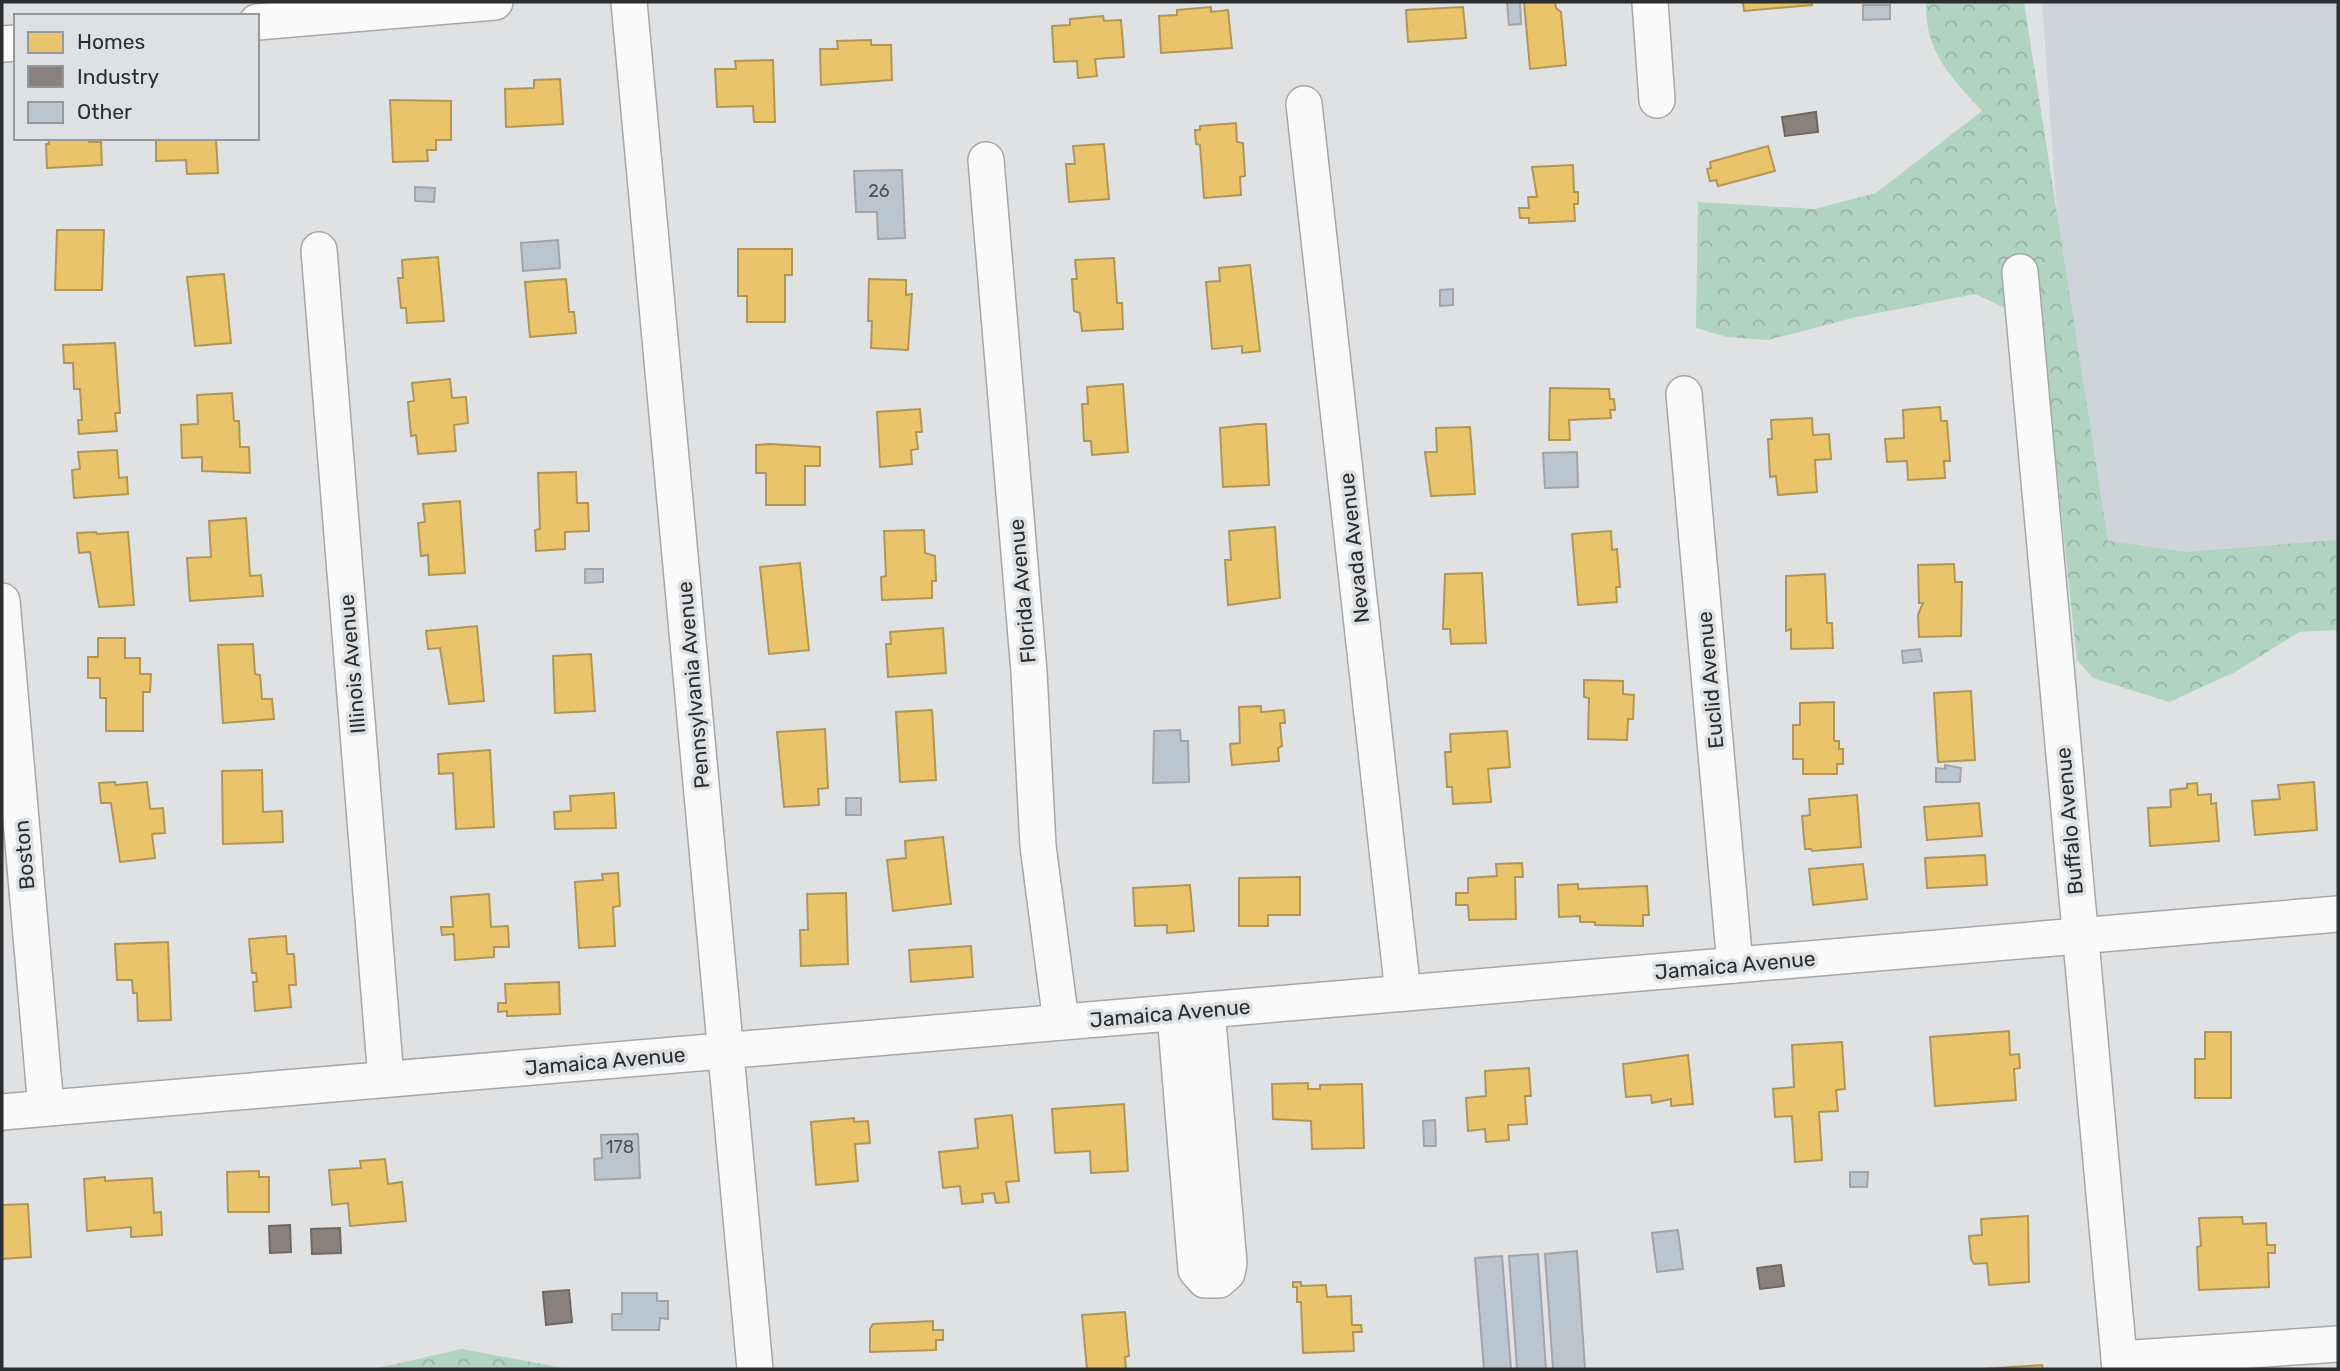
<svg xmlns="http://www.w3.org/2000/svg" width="2340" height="1371" font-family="Rubik,sans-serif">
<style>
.built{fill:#ced4d9}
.forest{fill:url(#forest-crowns)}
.homes{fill:#e9c46a;stroke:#b09758;stroke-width:2}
.industry{fill:#8a817c;stroke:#6e6865;stroke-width:2}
.building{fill:#bac6cf;stroke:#a2a4a5;stroke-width:2}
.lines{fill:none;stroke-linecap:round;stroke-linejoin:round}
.minor-casing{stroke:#a6a7a9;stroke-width:38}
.minor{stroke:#fafafb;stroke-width:35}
.labels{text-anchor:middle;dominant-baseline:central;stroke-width:7;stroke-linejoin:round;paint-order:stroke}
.number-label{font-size:18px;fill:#4f5356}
.street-label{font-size:21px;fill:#2b2d2e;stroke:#dee1e4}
</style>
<defs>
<pattern id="forest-crowns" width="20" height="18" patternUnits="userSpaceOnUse" patternTransform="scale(1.75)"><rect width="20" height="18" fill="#b0d3c2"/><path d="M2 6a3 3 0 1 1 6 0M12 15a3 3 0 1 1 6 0" fill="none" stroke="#98b5a7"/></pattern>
</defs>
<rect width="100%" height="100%" fill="#dfe1e3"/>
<!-- built -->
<path class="built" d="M 2042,2 L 2338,2 L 2338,583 L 2085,604 Z"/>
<!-- forest -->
<g class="forest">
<path d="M 1926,2 L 2024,2 L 2108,541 L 2186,552 L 2338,540 L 2338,630 L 2299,632 L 2235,672 L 2169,702 L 2093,678 L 2077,660 L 2041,325 L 1975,294 L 1852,318 L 1768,340 L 1727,337 L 1696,328 L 1698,202 L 1815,209 L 1876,193 L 1982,111 C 1950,75 1925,53 1926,2 Z"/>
<path d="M 462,1349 L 569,1369 L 373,1369 Z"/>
</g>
<!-- homes -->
<g class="homes">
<path d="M 1524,2 L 1555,2 L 1556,8 L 1561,12 L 1566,65 L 1530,69 Z"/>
<path d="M 1743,2 L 1812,2 L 1812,5 L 1744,11 Z"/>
<path d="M 1211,7 L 1211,12 L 1228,10 L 1232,48 L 1161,53 L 1159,16 L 1177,15 L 1177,10 Z"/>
<path d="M 1463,7 L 1466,38 L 1408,42 L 1406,10 Z"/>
<path d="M 1103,16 L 1104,21 L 1121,20 L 1124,57 L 1095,59 L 1097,76 L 1078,78 L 1077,61 L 1054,62 L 1052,26 L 1070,25 L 1070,19 Z"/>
<path d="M 871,40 L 871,45 L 891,45 L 892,80 L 821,85 L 820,49 L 838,49 L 837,41 Z"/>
<path d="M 773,60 L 775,122 L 754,122 L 753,106 L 717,107 L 715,69 L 736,69 L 735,61 Z"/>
<path d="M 560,79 L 563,124 L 506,127 L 505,89 L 534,88 L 534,80 Z"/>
<path d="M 390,100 L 451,101 L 451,140 L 436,140 L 436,150 L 427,150 L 428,161 L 393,162 Z"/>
<path d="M 1236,123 L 1237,142 L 1243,143 L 1245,176 L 1240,177 L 1241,195 L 1204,198 L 1200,145 L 1196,144 L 1195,130 L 1200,130 L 1200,126 Z"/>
<path d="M 48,138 L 89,138 L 89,142 L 101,142 L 102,165 L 47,168 L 46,144 L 49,144 Z"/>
<path d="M 156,138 L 216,138 L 218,173 L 187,174 L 186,160 L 156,161 Z"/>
<path d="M 1104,144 L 1109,199 L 1069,202 L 1066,164 L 1075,164 L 1073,146 Z"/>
<path d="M 1768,146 L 1775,171 L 1718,186 L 1716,180 L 1710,181 L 1707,169 L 1711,168 L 1710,162 Z"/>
<path d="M 1573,165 L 1574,192 L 1578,192 L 1578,204 L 1574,204 L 1575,221 L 1529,223 L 1529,218 L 1520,218 L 1519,208 L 1529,208 L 1528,197 L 1537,197 L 1532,167 Z"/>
<path d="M 57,230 L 104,230 L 102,290 L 55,290 Z"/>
<path d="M 738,249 L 792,249 L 792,275 L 785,275 L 785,322 L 747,322 L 747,296 L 738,296 Z"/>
<path d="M 438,257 L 444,321 L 407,323 L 406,308 L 401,308 L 398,278 L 403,278 L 402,260 Z"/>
<path d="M 1114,258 L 1117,303 L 1122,303 L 1123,329 L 1082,331 L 1080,313 L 1074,311 L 1072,279 L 1077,279 L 1075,260 Z"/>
<path d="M 1250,265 L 1260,351 L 1242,353 L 1242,346 L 1212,349 L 1206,282 L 1220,281 L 1219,268 Z"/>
<path d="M 224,274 L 231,343 L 195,346 L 187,277 Z"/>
<path d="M 566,279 L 569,312 L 574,312 L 576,333 L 530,337 L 525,282 Z"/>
<path d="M 869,279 L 906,280 L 906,295 L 912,294 L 908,350 L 871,348 L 872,321 L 868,321 Z"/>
<path d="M 115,343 L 120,413 L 115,413 L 117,431 L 79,434 L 78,420 L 82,420 L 80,389 L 74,389 L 73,363 L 64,363 L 63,345 Z"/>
<path d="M 450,379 L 452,398 L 466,397 L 468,423 L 454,425 L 456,451 L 418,454 L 416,435 L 411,436 L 408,402 L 414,401 L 412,383 Z"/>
<path d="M 1123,384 L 1128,452 L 1092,455 L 1091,441 L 1084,441 L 1082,404 L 1088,404 L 1087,387 Z"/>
<path d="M 1550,388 L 1609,389 L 1610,399 L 1614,399 L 1615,410 L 1610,410 L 1611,418 L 1569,420 L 1570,440 L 1549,440 Z"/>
<path d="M 232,393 L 234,421 L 239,421 L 240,447 L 249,447 L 250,473 L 202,471 L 202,457 L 182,458 L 181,425 L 198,424 L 197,395 Z"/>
<path d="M 1940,407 L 1941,421 L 1947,421 L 1950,461 L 1944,461 L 1945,478 L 1908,480 L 1907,461 L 1887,462 L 1885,439 L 1904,438 L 1903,410 Z"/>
<path d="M 920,409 L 922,432 L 916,432 L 918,449 L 911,450 L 912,464 L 880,467 L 877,412 Z"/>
<path d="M 1812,418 L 1813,435 L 1829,434 L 1831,459 L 1815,460 L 1817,492 L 1778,495 L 1776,476 L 1770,477 L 1768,439 L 1772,439 L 1771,420 Z"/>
<path d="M 1257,424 L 1266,424 L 1269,485 L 1223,487 L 1220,428 Z"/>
<path d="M 1470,427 L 1475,494 L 1431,496 L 1425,452 L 1437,452 L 1436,428 Z"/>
<path d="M 770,444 L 820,447 L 820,466 L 805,466 L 805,505 L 766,505 L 766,473 L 756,473 L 756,445 Z"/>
<path d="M 117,450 L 119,478 L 127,477 L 128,494 L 74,498 L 72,470 L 80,469 L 78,452 Z"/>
<path d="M 576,472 L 577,503 L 588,503 L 589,531 L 565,532 L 565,549 L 536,551 L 535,530 L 540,529 L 538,473 Z"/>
<path d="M 460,501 L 465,573 L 429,575 L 428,555 L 421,556 L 418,523 L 425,522 L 423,504 Z"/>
<path d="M 246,518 L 250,576 L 261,575 L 263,596 L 190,601 L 187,558 L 211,557 L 209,521 Z"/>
<path d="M 1275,527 L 1280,598 L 1228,605 L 1225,560 L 1231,560 L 1229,531 Z"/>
<path d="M 924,530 L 925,553 L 935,556 L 936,581 L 932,581 L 932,598 L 882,600 L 881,577 L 886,576 L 884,531 Z"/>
<path d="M 1611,531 L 1612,550 L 1617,549 L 1620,587 L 1616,587 L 1617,602 L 1578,605 L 1572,534 Z"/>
<path d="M 96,532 L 97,534 L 128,532 L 134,605 L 99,607 L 90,552 L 79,553 L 77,533 Z"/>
<path d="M 800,563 L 809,650 L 769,654 L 760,567 Z"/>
<path d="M 1954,564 L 1955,582 L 1962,582 L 1961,636 L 1919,637 L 1918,615 L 1923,603 L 1919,603 L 1918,565 Z"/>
<path d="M 1482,573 L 1486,643 L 1451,644 L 1450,629 L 1443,629 L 1445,574 Z"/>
<path d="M 1825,574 L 1827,623 L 1832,623 L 1833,648 L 1791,649 L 1791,629 L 1786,631 L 1786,576 Z"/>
<path d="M 477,626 L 484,701 L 449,704 L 440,648 L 428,649 L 426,631 Z"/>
<path d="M 943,628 L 946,673 L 888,677 L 886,644 L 891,644 L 890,632 Z"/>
<path d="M 98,638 L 125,638 L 125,658 L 140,658 L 140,674 L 151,674 L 150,692 L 143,692 L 143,731 L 106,731 L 106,698 L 100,698 L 100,678 L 88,678 L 88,657 L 98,657 Z"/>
<path d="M 253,644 L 255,674 L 260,675 L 262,699 L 272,699 L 274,719 L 223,723 L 218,645 Z"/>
<path d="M 591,654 L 595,711 L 555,713 L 553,656 Z"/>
<path d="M 1584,680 L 1623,681 L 1623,694 L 1634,695 L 1633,719 L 1628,719 L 1627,740 L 1588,739 L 1589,698 L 1584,697 Z"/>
<path d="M 1971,691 L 1975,760 L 1938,762 L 1934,693 Z"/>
<path d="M 1834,702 L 1834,741 L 1839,741 L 1839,749 L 1843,749 L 1843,764 L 1837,764 L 1837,774 L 1803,774 L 1803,759 L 1793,759 L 1793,725 L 1800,725 L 1800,703 Z"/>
<path d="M 1261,706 L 1261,712 L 1284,710 L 1285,723 L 1280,723 L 1282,746 L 1278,748 L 1279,761 L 1232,765 L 1230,744 L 1240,743 L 1239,707 Z"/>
<path d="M 932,710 L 936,780 L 900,782 L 896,712 Z"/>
<path d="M 825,729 L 828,788 L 818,789 L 819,805 L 784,807 L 777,732 Z"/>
<path d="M 1507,731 L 1510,767 L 1488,769 L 1491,802 L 1453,804 L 1452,787 L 1447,787 L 1445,752 L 1451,752 L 1450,734 Z"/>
<path d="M 490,750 L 494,827 L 456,829 L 453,773 L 439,774 L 438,754 Z"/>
<path d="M 262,770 L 263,812 L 282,811 L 283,842 L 223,844 L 222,771 Z"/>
<path d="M 115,782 L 116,785 L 147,782 L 150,809 L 163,808 L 165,833 L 152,834 L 155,858 L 120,862 L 111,803 L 101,803 L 99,783 Z"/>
<path d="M 2314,782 L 2317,830 L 2255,835 L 2252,801 L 2280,799 L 2278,785 Z"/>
<path d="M 2197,783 L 2198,795 L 2211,794 L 2211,804 L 2216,803 L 2219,841 L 2150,846 L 2148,808 L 2171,807 L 2170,790 L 2187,788 L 2187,784 Z"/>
<path d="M 614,793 L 616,828 L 555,829 L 554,812 L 571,811 L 570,796 Z"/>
<path d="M 1857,795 L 1861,847 L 1812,851 L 1811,849 L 1805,849 L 1802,816 L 1810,815 L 1809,799 Z"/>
<path d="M 1979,803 L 1982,836 L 1927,840 L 1924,807 Z"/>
<path d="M 943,837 L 951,904 L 893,911 L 887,860 L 906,858 L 905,841 Z"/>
<path d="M 1985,855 L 1987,885 L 1927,888 L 1925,858 Z"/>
<path d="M 1522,863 L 1523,877 L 1515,877 L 1516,919 L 1469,920 L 1468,905 L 1456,905 L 1456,893 L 1468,893 L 1468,878 L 1497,876 L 1496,864 Z"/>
<path d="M 1863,864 L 1867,899 L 1813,905 L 1809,869 Z"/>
<path d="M 618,873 L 620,906 L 613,907 L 615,946 L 579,948 L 575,882 L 603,880 L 602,874 Z"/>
<path d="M 1300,877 L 1300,915 L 1268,915 L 1268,926 L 1239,926 L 1239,878 Z"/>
<path d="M 1578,884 L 1578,889 L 1647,886 L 1649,915 L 1643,915 L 1643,926 L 1595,925 L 1595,922 L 1580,922 L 1580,916 L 1559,917 L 1558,885 Z"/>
<path d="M 1190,885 L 1194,931 L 1167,933 L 1167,925 L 1135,926 L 1133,888 Z"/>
<path d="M 846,893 L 848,964 L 801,966 L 800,930 L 808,930 L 807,894 Z"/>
<path d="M 489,894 L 491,927 L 508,926 L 509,947 L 494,947 L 494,957 L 455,960 L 454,934 L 442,935 L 441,927 L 453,927 L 451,897 Z"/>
<path d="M 286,936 L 287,954 L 294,954 L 296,985 L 289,985 L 291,1007 L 255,1011 L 253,982 L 257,982 L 256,973 L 252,973 L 249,939 Z"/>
<path d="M 168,942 L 171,1020 L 138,1021 L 137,993 L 133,993 L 132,980 L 117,980 L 115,944 Z"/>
<path d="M 971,946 L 973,977 L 911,982 L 909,950 Z"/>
<path d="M 559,982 L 560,1014 L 507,1016 L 507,1011 L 498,1012 L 498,1003 L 506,1003 L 505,984 Z"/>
<path d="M 2009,1031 L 2010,1055 L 2019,1054 L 2020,1068 L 2014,1069 L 2016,1100 L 1935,1106 L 1930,1037 Z"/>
<path d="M 2205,1032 L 2231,1032 L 2231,1098 L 2195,1098 L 2195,1059 L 2205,1059 Z"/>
<path d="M 1842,1042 L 1845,1089 L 1836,1090 L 1838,1111 L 1819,1112 L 1822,1160 L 1795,1162 L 1792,1116 L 1775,1117 L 1773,1089 L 1794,1087 L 1792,1045 Z"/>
<path d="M 1688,1055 L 1693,1104 L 1671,1106 L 1671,1099 L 1652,1103 L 1651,1095 L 1626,1097 L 1623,1064 Z"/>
<path d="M 1529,1068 L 1531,1096 L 1525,1096 L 1527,1124 L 1508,1125 L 1509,1140 L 1486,1142 L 1485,1129 L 1468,1131 L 1466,1098 L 1486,1096 L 1485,1071 Z"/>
<path d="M 1308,1083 L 1308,1089 L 1320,1089 L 1320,1085 L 1362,1084 L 1364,1148 L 1312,1149 L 1311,1121 L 1273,1119 L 1272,1084 Z"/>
<path d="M 1124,1104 L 1128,1171 L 1091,1173 L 1090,1151 L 1055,1153 L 1052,1109 Z"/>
<path d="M 1012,1115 L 1019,1181 L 1006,1182 L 1009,1202 L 996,1203 L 994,1193 L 982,1194 L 983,1202 L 962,1204 L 960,1186 L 943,1188 L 939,1152 L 978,1148 L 975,1119 Z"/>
<path d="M 854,1118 L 854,1122 L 868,1121 L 870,1143 L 855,1144 L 858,1181 L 816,1185 L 811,1122 Z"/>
<path d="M 385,1159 L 388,1184 L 402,1182 L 406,1221 L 350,1226 L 348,1203 L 332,1205 L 329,1170 L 361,1168 L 360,1161 Z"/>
<path d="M 259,1171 L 259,1177 L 269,1177 L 269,1212 L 228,1212 L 227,1172 Z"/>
<path d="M 105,1177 L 105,1181 L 152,1178 L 154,1213 L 161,1212 L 162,1235 L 131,1237 L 131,1227 L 87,1231 L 84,1179 Z"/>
<path d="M 28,1204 L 31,1257 L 2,1259 L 2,1205 Z"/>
<path d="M 2028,1216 L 2029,1282 L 1989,1285 L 1987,1263 L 1974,1264 L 1971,1259 L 1969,1236 L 1982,1235 L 1981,1219 Z"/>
<path d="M 2242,1217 L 2243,1224 L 2266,1223 L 2267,1245 L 2275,1245 L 2275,1253 L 2268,1253 L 2269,1287 L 2199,1290 L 2197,1247 L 2201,1246 L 2199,1218 Z"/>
<path d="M 1293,1282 L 1301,1282 L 1301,1286 L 1326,1285 L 1327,1297 L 1351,1296 L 1352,1325 L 1361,1325 L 1362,1332 L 1353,1332 L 1354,1351 L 1303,1353 L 1301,1302 L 1297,1302 L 1297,1287 L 1293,1287 Z"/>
<path d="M 1125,1312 L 1129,1356 L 1125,1357 L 1126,1369 L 1087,1369 L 1082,1315 Z"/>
<path d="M 933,1321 L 933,1330 L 943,1330 L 943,1340 L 936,1340 L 936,1350 L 870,1352 L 870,1329 L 873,1324 Z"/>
<path d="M 2042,1365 L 2043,1369 L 1983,1369 Z"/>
</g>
<!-- industry -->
<g class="industry">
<path d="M 1816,112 L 1818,132 L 1785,136 L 1782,117 Z"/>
<path d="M 290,1225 L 291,1252 L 270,1253 L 269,1226 Z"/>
<path d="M 340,1228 L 341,1253 L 312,1254 L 311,1229 Z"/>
<path d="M 1781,1265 L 1784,1286 L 1760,1289 L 1757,1268 Z"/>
<path d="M 569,1290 L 572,1322 L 546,1325 L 543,1292 Z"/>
</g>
<!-- building -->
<g class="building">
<path d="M 1507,2 L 1520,2 L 1521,24 L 1509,25 Z"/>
<path d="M 1863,5 L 1890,5 L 1890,19 L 1863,20 Z"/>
<path d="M 902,170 L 905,238 L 878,239 L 877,212 L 856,212 L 854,171 Z"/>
<path d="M 415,187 L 435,188 L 434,202 L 415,201 Z"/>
<path d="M 558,240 L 560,268 L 523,271 L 521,243 Z"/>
<path d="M 1453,289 L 1453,305 L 1440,306 L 1440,290 Z"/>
<path d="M 1577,452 L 1578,487 L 1545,488 L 1543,453 Z"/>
<path d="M 585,569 L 603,569 L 603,582 L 585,583 Z"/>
<path d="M 1920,649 L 1922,661 L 1903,663 L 1902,651 Z"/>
<path d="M 1180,730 L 1181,741 L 1188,741 L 1189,782 L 1153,783 L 1154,731 Z"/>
<path d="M 1945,765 L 1961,768 L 1960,782 L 1936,782 L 1936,768 L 1945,769 Z"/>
<rect x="846" y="798" width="15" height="17"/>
<path d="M 1435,1120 L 1436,1146 L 1424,1146 L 1423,1121 Z"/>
<path d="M 638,1134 L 640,1178 L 595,1180 L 594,1159 L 602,1158 L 601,1135 Z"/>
<path d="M 1850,1172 L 1868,1172 L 1867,1187 L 1850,1187 Z"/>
<path d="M 1678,1230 L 1683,1269 L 1657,1272 L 1652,1233 Z"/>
<path d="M 1577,1251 L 1585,1369 L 1553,1369 L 1545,1254 Z"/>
<path d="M 1538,1254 L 1546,1369 L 1517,1369 L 1509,1256 Z"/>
<path d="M 1502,1256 L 1511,1369 L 1484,1369 L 1475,1258 Z"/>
<path d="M 622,1293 L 657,1293 L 657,1301 L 668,1301 L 668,1319 L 660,1318 L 659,1330 L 612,1330 L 612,1314 L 622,1314 Z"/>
</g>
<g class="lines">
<defs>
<g id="minor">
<path d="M 629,2 L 755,1369"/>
<path d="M 1650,2 L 1657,100"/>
<path d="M 257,22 L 495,2"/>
<path d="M 2,44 L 16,43"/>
<path d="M 1304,104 L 1403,993"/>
<path d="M 986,160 L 1029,672 L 1038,846 L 1061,1022"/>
<path d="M 319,250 L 386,1079"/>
<path d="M 2020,272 L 2120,1369"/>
<path d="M 1684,394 L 1735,965"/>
<path d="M 2,601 L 46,1108"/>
<path d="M 1175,1013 L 1196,1270 L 1205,1280 L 1219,1280 L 1227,1273 L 1229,1263 L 1207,1010"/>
<path d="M 2,1112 L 2338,914"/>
<path d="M 2119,1359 L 2338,1344"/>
</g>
</defs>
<!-- minor casing -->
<use href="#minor" class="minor-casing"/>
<!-- minor -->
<use href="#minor" class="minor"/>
</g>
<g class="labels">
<!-- number labels -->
<g class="number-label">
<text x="879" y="191">26</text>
<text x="620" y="1147">178</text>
</g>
<!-- street labels -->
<g class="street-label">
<text transform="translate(1354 548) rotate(-96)">Nevada Avenue</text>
<text transform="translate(1022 591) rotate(-95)">Florida Avenue</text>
<text transform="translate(352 664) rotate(-95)">Illinois Avenue</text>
<text transform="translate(1710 680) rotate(-95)">Euclid Avenue</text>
<text transform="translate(693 685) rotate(-95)">Pennsylvania Avenue</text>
<text transform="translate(2069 821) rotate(-95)">Buffalo Avenue</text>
<text transform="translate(24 855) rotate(-95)">Boston</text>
<text transform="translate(1735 965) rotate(-5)">Jamaica Avenue</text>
<text transform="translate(1170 1013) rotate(-5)">Jamaica Avenue</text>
<text transform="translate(605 1061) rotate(-5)">Jamaica Avenue</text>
</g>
</g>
<!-- border -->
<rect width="2340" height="1371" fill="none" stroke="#2b2d2e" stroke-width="7"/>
<!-- legend -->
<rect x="14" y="14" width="245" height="126" fill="#dee1e4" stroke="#96999b" stroke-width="2"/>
<rect x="28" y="32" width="35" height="21" fill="#e9c46a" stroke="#96999b" stroke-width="2"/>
<text x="77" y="49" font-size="21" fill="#2b2d2e">Homes</text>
<rect x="28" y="66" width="35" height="21" fill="#8a817c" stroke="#96999b" stroke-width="2"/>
<text x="77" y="84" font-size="21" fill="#2b2d2e">Industry</text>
<rect x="28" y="102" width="35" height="21" fill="#bac6cf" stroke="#96999b" stroke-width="2"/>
<text x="77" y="119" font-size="21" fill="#2b2d2e">Other</text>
</svg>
